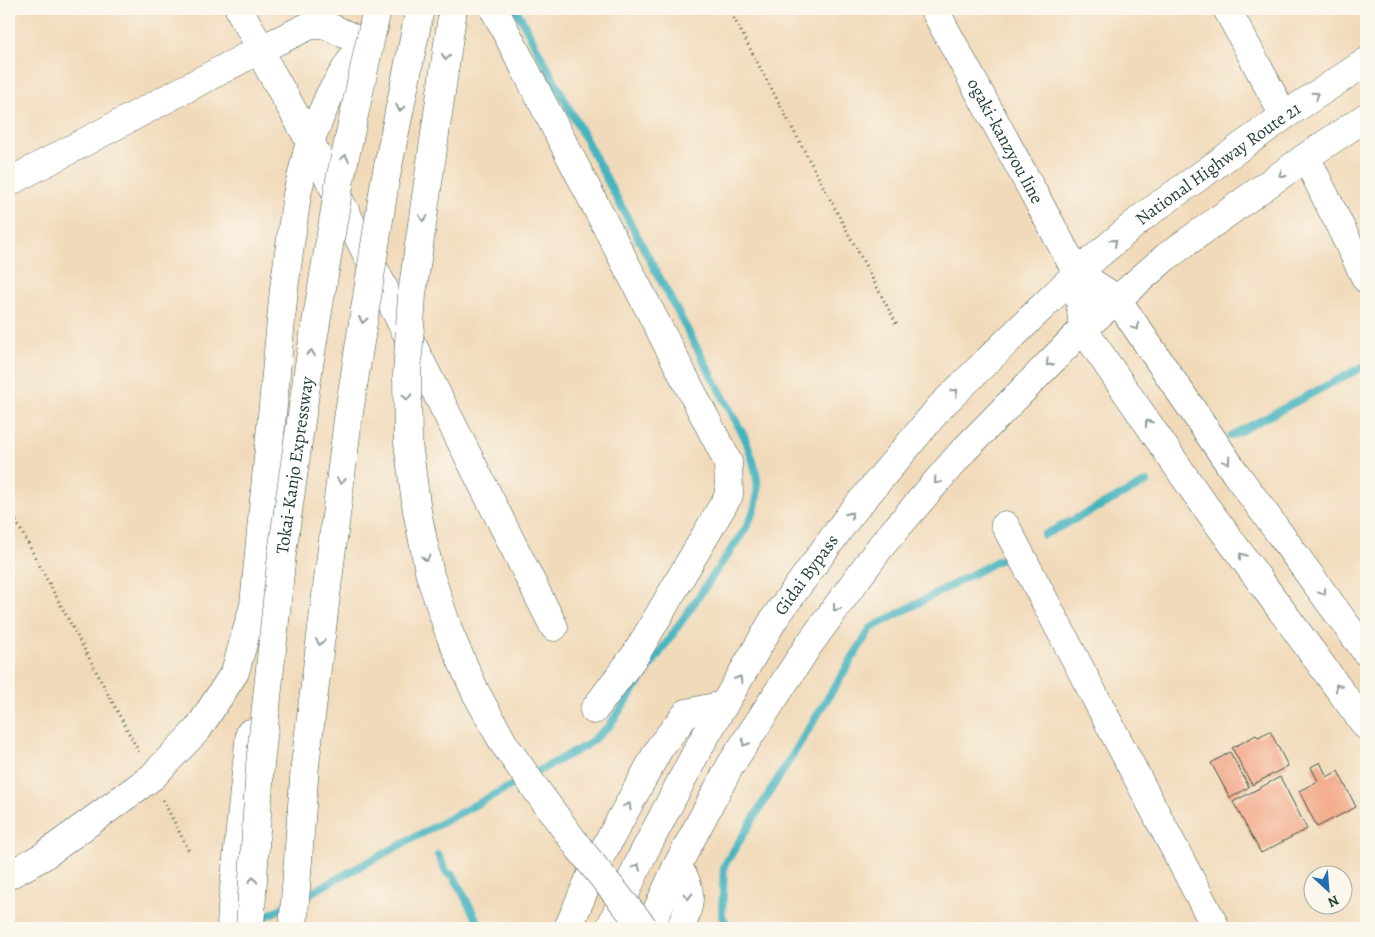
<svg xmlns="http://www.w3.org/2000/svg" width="1375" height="937" font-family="Alegreya,serif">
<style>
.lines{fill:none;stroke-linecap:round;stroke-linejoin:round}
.stream{stroke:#45b4bf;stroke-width:8}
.building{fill:#f2a381}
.minor-casing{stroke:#3e5548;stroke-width:29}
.major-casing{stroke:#3e5548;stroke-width:29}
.highway-casing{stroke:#3e5548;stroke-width:29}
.path{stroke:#3e5548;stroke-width:3;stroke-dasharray:1 4;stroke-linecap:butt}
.minor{stroke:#fff;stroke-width:28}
.major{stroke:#fff;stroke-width:28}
.highway{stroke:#fff;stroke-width:28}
.highway-bridge-casing{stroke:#3e5548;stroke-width:29;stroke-linecap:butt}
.highway-bridge{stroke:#fff;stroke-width:28}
.oneway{stroke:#8f9e9a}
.labels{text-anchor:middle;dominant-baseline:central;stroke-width:4;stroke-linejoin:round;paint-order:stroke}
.street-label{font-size:18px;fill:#1f3d34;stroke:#fbf7ec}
</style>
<rect width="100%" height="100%" fill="#fbf7ec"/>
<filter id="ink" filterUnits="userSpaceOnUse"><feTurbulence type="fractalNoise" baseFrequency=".02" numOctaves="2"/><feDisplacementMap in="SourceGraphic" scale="10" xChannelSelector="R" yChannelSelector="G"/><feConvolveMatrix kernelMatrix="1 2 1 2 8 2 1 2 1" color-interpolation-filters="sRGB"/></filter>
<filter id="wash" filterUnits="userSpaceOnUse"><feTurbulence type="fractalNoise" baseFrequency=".0096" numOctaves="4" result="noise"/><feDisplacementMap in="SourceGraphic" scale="20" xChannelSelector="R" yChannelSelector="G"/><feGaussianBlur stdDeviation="1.12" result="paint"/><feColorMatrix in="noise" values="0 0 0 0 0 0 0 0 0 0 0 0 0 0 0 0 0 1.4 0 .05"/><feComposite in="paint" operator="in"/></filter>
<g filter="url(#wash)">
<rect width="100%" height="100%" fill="#f1daba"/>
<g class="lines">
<!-- stream -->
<g class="stream">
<path d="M 1231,436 L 1366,365"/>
<path d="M 1044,535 L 1147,482"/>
<path d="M 438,855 L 447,873 L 453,875 L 481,928"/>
<path d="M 301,898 L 587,745 L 609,726 L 746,528 C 749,521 753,514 755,507 C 762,483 753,459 745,438 L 516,9"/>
<path d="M 257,921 L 289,904"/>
<path d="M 729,928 L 722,916 L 724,866 L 871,628 L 999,560"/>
</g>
</g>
<g id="blocks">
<!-- building -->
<g class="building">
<path d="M 1270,731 L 1288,766 L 1252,785 L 1232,748 L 1256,735 L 1258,737 Z"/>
<path d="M 1230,752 L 1249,787 L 1230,798 L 1211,763 Z"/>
<path d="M 1320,762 L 1327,777 L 1338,771 L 1356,807 L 1317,827 L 1299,791 L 1318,781 L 1311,767 Z"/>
<path d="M 1280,777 L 1307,829 L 1261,853 L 1233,802 Z"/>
</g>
</g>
</g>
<g filter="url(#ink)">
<use href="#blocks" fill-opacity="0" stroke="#3e5548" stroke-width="1"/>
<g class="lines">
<defs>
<g id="minor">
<path d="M 239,9 L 261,49 L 267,65 L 310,141 L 554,627"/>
<path d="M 494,9 L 728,462 L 729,495 L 636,654 L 594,710"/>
<path d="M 1227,9 L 1284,116"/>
<path d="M 1306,157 L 1366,279"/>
<path d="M 9,182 L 261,49 L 311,25 L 325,25 L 362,42"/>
<path d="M 1005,525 L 1216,928"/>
<path d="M 677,866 C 680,871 685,878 687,884 C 692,898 687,915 680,928"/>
<path d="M 9,875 L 42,857 L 152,777 L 198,729 L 235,672 L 254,605 L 284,289 L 297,194 L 310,141 L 330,94 L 362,42 L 374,28"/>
<path d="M 568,928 L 594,868 L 660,747 L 687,713 L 724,705"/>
</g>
<g id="major">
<path id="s1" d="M 934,9 L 1077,273"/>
</g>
<g id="highway">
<path d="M 1366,652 L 1236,474 L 1117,299 L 1077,273 L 1083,329 L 1195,492 L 1366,726"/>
<path d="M 231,928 L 232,907 L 250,733"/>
<path id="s2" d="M 610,928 L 641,858 L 698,749 L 774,619 L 849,516 L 941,406 L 1077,273 L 1144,216 L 1284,116 L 1366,62"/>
<path d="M 649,928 L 677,866 L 730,766 L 808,646 L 881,546 L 963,451 L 1083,329 L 1166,257 L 1306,157 L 1366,117"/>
</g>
</defs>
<!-- minor casing -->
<use href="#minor" class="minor-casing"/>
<!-- major casing -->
<use href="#major" class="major-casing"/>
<!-- highway casing -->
<use href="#highway" class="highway-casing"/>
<!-- path -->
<g class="path">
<path d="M 729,9 L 897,325"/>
<path d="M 9,508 L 139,752"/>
<path d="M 163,800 L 189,851"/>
</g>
<!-- minor -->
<use href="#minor" class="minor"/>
<!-- major -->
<use href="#major" class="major"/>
<!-- highway -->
<use href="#highway" class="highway"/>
<defs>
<g id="highway-bridge">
<path d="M 453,9 L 412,294 L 407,375 L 408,443 L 417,511 L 430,575 L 450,635 L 475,691 L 504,744 L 540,795 L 579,848 L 644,928"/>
<path id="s3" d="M 250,928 L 260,765 L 282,553 L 309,365 L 340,180 L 377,9"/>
<path d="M 293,928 L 305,765 L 348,419 L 385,181 L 420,9"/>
</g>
</defs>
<!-- highway-bridge casing -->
<use href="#highway-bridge" class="highway-bridge-casing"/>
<!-- highway-bridge -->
<use href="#highway-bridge" class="highway-bridge"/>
</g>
<!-- one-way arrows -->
<defs><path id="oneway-chevron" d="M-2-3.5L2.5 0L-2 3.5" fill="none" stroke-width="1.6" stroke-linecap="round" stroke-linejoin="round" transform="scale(1.25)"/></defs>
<g class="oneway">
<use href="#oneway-chevron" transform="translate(446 57) rotate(98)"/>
<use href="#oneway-chevron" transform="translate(1316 95) rotate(-33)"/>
<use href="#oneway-chevron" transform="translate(400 108) rotate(102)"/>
<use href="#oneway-chevron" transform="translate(345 158) rotate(-78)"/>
<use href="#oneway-chevron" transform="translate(1282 174) rotate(144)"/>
<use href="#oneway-chevron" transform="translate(423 218) rotate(98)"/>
<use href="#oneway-chevron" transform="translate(1114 242) rotate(-40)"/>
<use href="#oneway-chevron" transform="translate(363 320) rotate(99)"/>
<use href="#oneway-chevron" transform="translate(1136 327) rotate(56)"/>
<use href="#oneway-chevron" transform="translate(311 353) rotate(-81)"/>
<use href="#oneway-chevron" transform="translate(1049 363) rotate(135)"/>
<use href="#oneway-chevron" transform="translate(955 392) rotate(-44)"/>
<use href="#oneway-chevron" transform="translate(407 397) rotate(89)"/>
<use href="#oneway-chevron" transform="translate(1148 423) rotate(-125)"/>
<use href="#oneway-chevron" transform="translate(1227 461) rotate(56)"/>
<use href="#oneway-chevron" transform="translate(341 481) rotate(97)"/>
<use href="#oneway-chevron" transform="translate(937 481) rotate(131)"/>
<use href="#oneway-chevron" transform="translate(850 515) rotate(-52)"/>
<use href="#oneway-chevron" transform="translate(1242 556) rotate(-126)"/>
<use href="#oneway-chevron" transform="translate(426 558) rotate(78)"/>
<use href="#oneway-chevron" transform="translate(1323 592) rotate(54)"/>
<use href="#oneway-chevron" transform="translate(836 608) rotate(126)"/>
<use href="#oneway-chevron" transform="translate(320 642) rotate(97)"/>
<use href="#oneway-chevron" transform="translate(739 679) rotate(-60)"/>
<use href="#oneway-chevron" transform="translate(1338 687) rotate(-126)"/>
<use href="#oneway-chevron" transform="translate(745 743) rotate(123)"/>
<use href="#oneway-chevron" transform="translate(628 806) rotate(-61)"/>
<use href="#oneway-chevron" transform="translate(637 867) rotate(-67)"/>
<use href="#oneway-chevron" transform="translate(253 880) rotate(-87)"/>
<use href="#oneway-chevron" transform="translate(688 896) rotate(88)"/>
</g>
</g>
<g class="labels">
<!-- street labels -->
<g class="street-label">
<text stroke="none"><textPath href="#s1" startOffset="150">ogaki-kanzyou line</textPath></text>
<text stroke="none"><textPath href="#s2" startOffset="990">National Highway Route 21</textPath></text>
<text stroke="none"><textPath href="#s3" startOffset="465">Tokai-Kanjo Expressway</textPath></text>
<text stroke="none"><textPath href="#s2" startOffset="405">Gidai Bypass</textPath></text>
</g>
</g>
<!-- margin -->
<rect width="1375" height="937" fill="none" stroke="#fbf7ec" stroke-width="30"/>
<!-- north arrow -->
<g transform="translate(1328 890) rotate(154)"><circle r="24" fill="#fbf7ec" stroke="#a3ada2"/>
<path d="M0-4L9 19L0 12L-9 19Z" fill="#1f6fb2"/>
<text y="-8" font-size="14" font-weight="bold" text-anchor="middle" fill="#1f3d34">N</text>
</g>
</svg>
